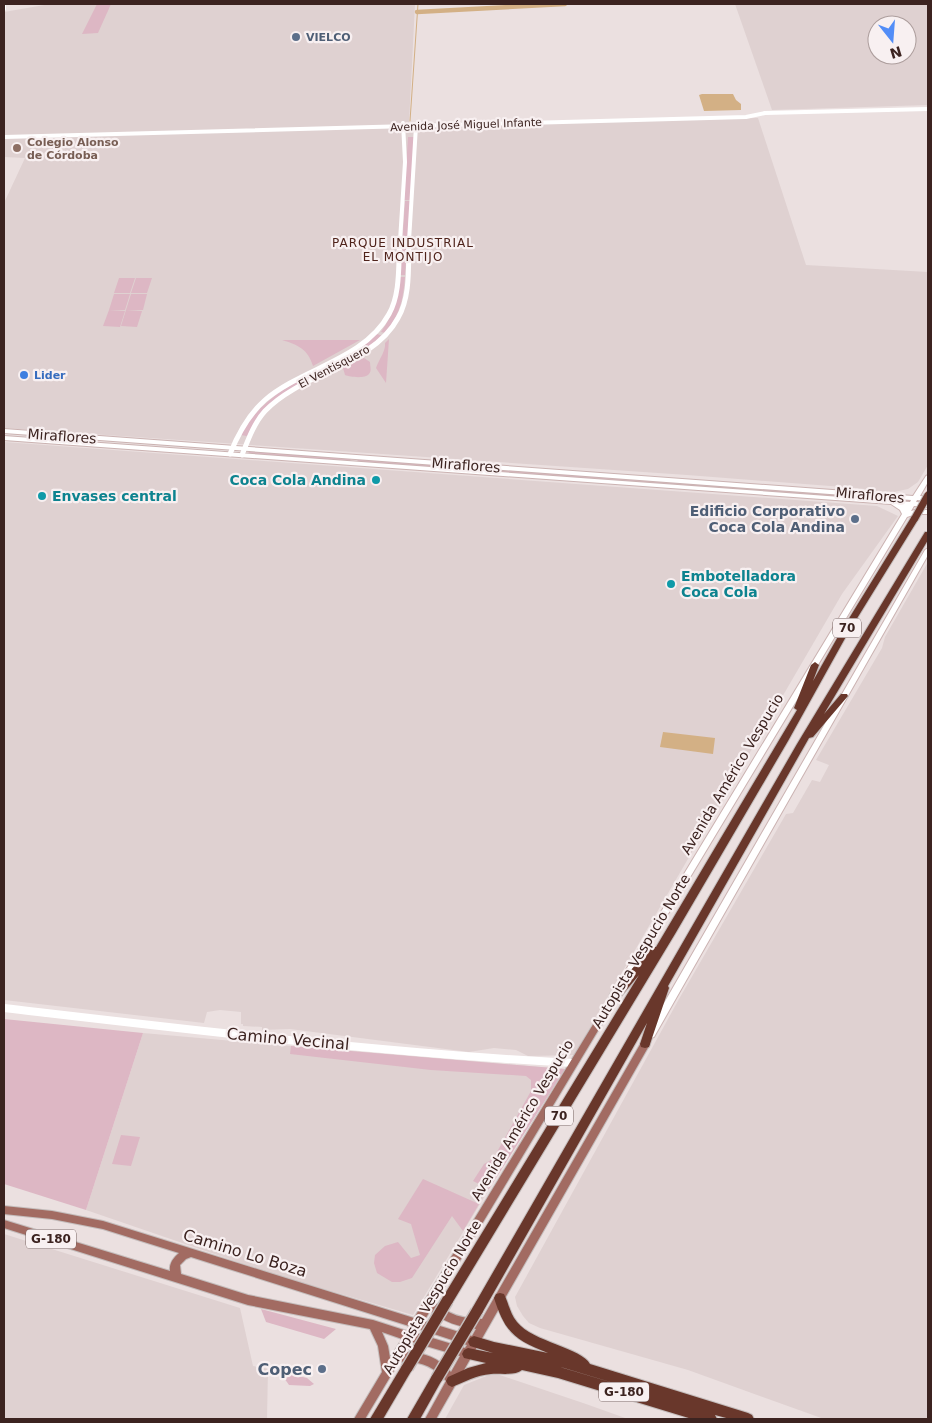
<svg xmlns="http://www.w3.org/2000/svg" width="932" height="1423" font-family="'DejaVu Sans',sans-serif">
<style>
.built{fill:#dfd1d1;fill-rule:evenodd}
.green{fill:#ddb7c4}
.water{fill:#d3b085}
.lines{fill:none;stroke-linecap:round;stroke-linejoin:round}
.stream{stroke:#d3b085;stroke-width:1}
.canal{stroke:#d3b085;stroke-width:4.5}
.secondary-casing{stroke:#cbb3b2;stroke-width:2}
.primary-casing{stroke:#c4bdbc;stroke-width:2}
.motorway-casing{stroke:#c4bdbc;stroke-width:2}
.tertiary-far2{stroke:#fff;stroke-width:4}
.tertiary-far1{stroke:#fff;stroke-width:5}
.tertiary{stroke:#fff;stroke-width:8}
.secondary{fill:#fff;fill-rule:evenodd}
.primary{fill:#a26b62;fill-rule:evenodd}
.motorway{fill:#69372b;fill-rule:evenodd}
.motorway-bridge-far1-casing{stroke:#c4bdbc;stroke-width:9;stroke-linecap:butt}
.motorway-bridge-casing{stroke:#c4bdbc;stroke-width:14;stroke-linecap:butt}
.motorway-bridge-far1{stroke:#69372b;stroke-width:7}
.motorway-bridge{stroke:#69372b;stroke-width:11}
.service-dot{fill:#5c6f8a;stroke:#f8f0f1;stroke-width:2}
.education-dot{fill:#8d6e63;stroke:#f8f0f1;stroke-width:2}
.shop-dot{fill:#3f7fe0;stroke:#f8f0f1;stroke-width:2}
.culture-dot{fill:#0f9aa8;stroke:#f8f0f1;stroke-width:2}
.labels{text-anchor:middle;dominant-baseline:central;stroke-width:4.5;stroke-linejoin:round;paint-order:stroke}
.far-service-label{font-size:11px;font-weight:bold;fill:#4e5e75;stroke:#f8f0f1;text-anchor:start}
.far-street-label{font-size:11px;fill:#3c2320;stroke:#f8f0f1}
.far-education-label{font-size:11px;font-weight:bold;fill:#785e54;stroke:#f8f0f1;text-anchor:start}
.far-shop-label{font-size:11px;font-weight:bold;fill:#366cbe;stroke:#f8f0f1;text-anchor:start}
.far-neighbourhood-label{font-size:12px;letter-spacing:1px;fill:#4f231b;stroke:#f8f0f1}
.shield{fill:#f8f0f1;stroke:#74605f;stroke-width:1}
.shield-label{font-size:12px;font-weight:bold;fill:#3c2320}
.street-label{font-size:14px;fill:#3c2320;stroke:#f8f0f1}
.culture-label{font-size:14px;font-weight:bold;fill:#0d838f;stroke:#f8f0f1;text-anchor:start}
.service-label{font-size:14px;font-weight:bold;fill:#4e5e75;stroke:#f8f0f1;text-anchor:end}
.near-street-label{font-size:16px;fill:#3c2320;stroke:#f8f0f1}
.near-service-label{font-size:16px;font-weight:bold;fill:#4e5e75;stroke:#f8f0f1;text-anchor:end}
</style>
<rect width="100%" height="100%" fill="#ebe0e0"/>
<!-- built -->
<g class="built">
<path d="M 50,4 L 415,4 L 409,123 L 758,118 L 806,265 L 928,272 L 928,465 L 918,482 L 908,489 L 894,492 L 880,491 L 856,488 L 687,475 L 4,428 L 4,203 L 25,158 L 4,157 L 4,12 Z"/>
<path d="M 735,4 L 928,4 L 928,105 L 772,110 ZM 877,25 L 907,25 L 907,55 L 877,55 Z"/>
<path d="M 4,442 L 877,506 L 898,516 L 842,594 L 574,1055 L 528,1056 L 516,1050 L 494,1048 L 469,1052 L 290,1029 L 262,1030 L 262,1027 L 243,1026 L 243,1024 L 241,1024 L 241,1012 L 220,1010 L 207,1012 L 204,1023 L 4,1000 Z"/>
<path d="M 928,562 L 928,1419 L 824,1419 L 688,1370 L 540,1328 L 529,1323 L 523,1316 L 517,1306 L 515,1297 L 679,999 L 786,814 L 793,813 L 812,780 L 820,782 L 829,765 L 816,760 L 882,648 L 885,637 Z"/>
<path d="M 143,1033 L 291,1046 L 565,1069 L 489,1189 L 413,1315 L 273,1274 L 86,1210 Z"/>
<path d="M 4,1234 L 240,1308 L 253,1366 L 268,1369 L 267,1419 L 4,1419 Z"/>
<path d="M 494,1373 L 586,1404 L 628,1419 L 445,1419 L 464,1385 Z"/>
</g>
<!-- green -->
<g class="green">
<path d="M 97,4 L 111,4 L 98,33 L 82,34 Z"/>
<path d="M 408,137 L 414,137 L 410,200 L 404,200 Z"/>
<path d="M 405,201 L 410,201 L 405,275 L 400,275 Z"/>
<path d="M 399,277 L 405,277 C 403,302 400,312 386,333 L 381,332 C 395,311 397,302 399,277 Z"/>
<path d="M 119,278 L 135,278 L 130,293 L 114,293 Z"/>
<path d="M 136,278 L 152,278 L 147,293 L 131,293 Z"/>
<path d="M 114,294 L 130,294 L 125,310 L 109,310 Z"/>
<path d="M 131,294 L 147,294 L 143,310 L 126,310 Z"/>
<path d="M 109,310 L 125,311 L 120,327 L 103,326 Z"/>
<path d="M 126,310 L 142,311 L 137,327 L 121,326 Z"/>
<path d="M 377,334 L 383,336 C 336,371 278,382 247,436 L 240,435 C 274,377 331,374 377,334 Z"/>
<path d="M 389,339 L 386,383 L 376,368 C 379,359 386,351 385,343 Z"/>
<path d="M 282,340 L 360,340 L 313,366 C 308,349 298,345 282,340 Z"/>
<path d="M 364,358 L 370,362 C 370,366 372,371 369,374 C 365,379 350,377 345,375 L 343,368 Z"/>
<path d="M 249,451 L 351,458 L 350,461 L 248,454 Z"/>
<path d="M 358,459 L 911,499 L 910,502 L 357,462 Z"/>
<path d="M 4,1019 L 143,1033 L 86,1210 L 4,1184 Z"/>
<path d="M 291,1046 L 565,1069 L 489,1189 L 473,1181 L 484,1164 L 493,1159 L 531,1091 L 531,1080 L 526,1076 L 431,1070 L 290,1054 Z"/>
<path d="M 121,1135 L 140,1137 L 131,1166 L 112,1164 Z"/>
<path d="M 423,1179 L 479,1204 L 463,1231 L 452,1216 L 412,1278 L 400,1282 L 392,1282 L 377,1273 L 374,1263 L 375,1255 L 385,1246 L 398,1242 L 411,1258 L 420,1255 L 411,1224 L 398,1219 Z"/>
<path d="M 261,1309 L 336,1329 L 324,1339 L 266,1322 Z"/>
<path d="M 285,1373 L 307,1378 L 314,1384 L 310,1386 L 289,1385 L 282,1375 Z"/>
</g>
<!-- water -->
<g class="water">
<path d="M 702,94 L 733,94 L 736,100 L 741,104 L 741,110 L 704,111 L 699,95 Z"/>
<path d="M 663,732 L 715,738 L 713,754 L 660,747 Z"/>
</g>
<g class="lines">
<!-- stream -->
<path class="stream" d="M 410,121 L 418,4"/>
<!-- canal -->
<path class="canal" d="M 417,12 L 565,4"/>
<defs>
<g id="secondary">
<path d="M 4,429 L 913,496 L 926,476 L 928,475 L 928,482 L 920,496 L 928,497 L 928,501 L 917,500 L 916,502 L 928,503 L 928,507 L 914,506 L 911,511 L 915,510 L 928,510 L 928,514 L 916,514 L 907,517 L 627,982 L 624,983 L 621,982 L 620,980 L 621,978 L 902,514 L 900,510 L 891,504 L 4,440 L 4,436 L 910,502 L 911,500 L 4,433 Z"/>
<path d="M 928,548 L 928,555 L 654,1037 L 651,1038 L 648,1037 L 646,1034 L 648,1031 L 925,550 Z"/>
</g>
<path id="primary" d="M 614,994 L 617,995 L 618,997 L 617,999 L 435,1302 C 448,1315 464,1319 482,1319 L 642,1041 L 645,1040 L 648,1041 L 650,1044 L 436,1419 L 425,1419 L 446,1381 C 434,1366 419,1360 399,1362 L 365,1419 L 354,1419 L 382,1372 L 378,1346 L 370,1329 L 248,1305 L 4,1228 L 4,1220 L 170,1271 C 169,1264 173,1258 179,1253 L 103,1229 L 52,1219 L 4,1214 L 4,1206 L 52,1211 L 103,1221 L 414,1318 L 611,995 ZM 191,1257 L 409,1326 L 407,1331 L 373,1320 L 248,1295 L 181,1274 L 180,1265 L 186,1259 ZM 430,1311 C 444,1322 459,1327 476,1329 L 472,1336 L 424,1321 ZM 419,1329 L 467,1345 L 465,1348 L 416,1333 ZM 382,1332 L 402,1339 L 390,1358 L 388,1346 ZM 412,1342 L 460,1356 L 451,1372 C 439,1358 424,1352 406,1352 Z"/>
<g id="motorway">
<path d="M 912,516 L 918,516 L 919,518 L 848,633 L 788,741 L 675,934 L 451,1305 L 447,1306 L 443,1305 L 441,1301 L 443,1297 L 639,975 L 618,1000 L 614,1001 L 610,1000 L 609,997 L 610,994 L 651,947 L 656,947 L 797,710 L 794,708 L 811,665 L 815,662 L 819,665 L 813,681 L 840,633 Z"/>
<path d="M 925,532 L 928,532 L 928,540 L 824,714 L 841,694 L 847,694 L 848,696 L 813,737 L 809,738 L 668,986 L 669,988 L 649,1047 L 645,1048 L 641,1047 L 640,1044 L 647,1023 L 481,1315 L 477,1316 L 473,1315 L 471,1311 L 473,1307 L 797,744 Z"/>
<path d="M 500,1293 L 504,1294 C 509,1304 510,1314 517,1322 C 533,1342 582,1348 590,1364 L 748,1413 L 752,1415 L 754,1419 L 730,1419 L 715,1415 L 717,1419 L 692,1419 L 558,1378 L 522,1370 C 515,1376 500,1373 491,1374 C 476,1375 465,1382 452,1387 L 448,1385 L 446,1381 L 448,1377 L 468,1368 L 486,1363 L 464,1358 L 462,1354 L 464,1350 L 468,1348 L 493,1353 L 470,1346 L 468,1342 L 470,1338 L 474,1336 L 494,1342 L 548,1353 C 514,1340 505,1332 494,1298 L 496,1294 ZM 560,1367 L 564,1368 L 640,1391 Z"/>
<path d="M 407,1362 L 411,1364 L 413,1368 L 383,1419 L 370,1419 L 403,1364 Z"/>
<path d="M 437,1372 L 441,1374 L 443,1378 L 420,1419 L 407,1419 L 433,1374 Z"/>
</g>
</defs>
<!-- secondary casing -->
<use href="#secondary" class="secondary-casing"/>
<!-- primary casing -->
<use href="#primary" class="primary-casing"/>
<!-- motorway casing -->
<use href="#motorway" class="motorway-casing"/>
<!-- tertiary-far2 -->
<g class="tertiary-far2">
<path d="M 4,6 L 4,9"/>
<path d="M 4,137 L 746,117 L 765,113 L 928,109"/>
<path d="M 400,241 L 405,162 L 403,123"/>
<path d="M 409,241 L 416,126"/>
</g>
<!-- tertiary-far1 -->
<g class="tertiary-far1">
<path d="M 230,454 C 238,434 248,415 265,400 C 302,368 364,360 389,314 C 401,293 398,263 400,239"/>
<path d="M 242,455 C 248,440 254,423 265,411 C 301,373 373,365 398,318 C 411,296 408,265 409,239"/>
</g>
<!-- tertiary -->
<path class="tertiary" d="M 4,1008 C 193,1030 383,1053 573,1063"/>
<!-- secondary -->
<use href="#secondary" class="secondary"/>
<!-- primary -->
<use href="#primary" class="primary"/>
<!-- motorway -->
<use href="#motorway" class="motorway"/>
<defs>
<path id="motorway-bridge-far1" d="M 915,518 L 928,495"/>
<g id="motorway-bridge">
<path d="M 407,1368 L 447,1301"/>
<path d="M 437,1378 L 477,1311"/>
</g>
</defs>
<!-- motorway-bridge-far1 casing -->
<use href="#motorway-bridge-far1" class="motorway-bridge-far1-casing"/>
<!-- motorway-bridge casing -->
<use href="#motorway-bridge" class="motorway-bridge-casing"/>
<!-- motorway-bridge-far1 -->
<use href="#motorway-bridge-far1" class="motorway-bridge-far1"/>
<!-- motorway-bridge -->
<use href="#motorway-bridge" class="motorway-bridge"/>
</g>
<!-- markers -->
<g class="service-dot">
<circle cx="296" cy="37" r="5"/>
<circle cx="855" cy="519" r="5"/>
<circle cx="322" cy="1369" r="5"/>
</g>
<circle class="education-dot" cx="17" cy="148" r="5"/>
<circle class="shop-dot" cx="24" cy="375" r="5"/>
<g class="culture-dot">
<circle cx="376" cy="480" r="5"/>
<circle cx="42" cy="496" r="5"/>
<circle cx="671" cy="584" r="5"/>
</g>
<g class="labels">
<!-- far-service labels -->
<g class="far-service-label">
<text x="306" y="37">VIELCO</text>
</g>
<!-- far-street labels -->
<g class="far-street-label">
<text transform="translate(466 125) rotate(-2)">Avenida José Miguel Infante</text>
<text transform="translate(334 367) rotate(-28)">El Ventisquero</text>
</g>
<!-- far-education labels -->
<g class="far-education-label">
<text x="27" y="142">Colegio Alonso<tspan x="27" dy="13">de Córdoba</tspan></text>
</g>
<!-- far-shop labels -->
<g class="far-shop-label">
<text x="34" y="375">Lider</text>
</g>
<!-- far-neighbourhood labels -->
<g class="far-neighbourhood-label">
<text x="403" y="243">PARQUE INDUSTRIAL<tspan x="403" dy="14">EL MONTIJO</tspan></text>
</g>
<!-- shield labels -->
<g class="shield">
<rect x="833" y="618.5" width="28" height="19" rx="4"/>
<rect x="545" y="1106.5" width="28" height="19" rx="4"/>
<rect x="26" y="1229.5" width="50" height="19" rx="4"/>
<rect x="599" y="1382.5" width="50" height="19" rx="4"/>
</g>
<g class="shield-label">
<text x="847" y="628">70</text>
<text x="559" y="1116">70</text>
<text x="51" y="1239">G-180</text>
<text x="624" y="1392">G-180</text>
</g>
<!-- street labels -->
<g class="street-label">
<text transform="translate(62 436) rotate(4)">Miraflores</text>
<text transform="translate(466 465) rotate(4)">Miraflores</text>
<text transform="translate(870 495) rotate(5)">Miraflores</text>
<text transform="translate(732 774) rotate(-59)">Avenida Américo Vespucio</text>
<text transform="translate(641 951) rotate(-59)">Autopista Vespucio Norte</text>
<text transform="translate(522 1120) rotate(-59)">Avenida Américo Vespucio</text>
<text transform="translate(432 1297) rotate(-59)">Autopista Vespucio Norte</text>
</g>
<!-- culture labels -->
<g class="culture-label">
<text x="366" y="480" text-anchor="end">Coca Cola Andina</text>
<text x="52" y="496">Envases central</text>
<text x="681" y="576">Embotelladora<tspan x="681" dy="16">Coca Cola</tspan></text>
</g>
<!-- service labels -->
<g class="service-label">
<text x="845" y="511">Edificio Corporativo<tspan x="845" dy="16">Coca Cola Andina</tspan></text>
</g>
<!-- near-street labels -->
<g class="near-street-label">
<text transform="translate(288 1039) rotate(5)">Camino Vecinal</text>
<text transform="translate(245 1253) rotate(17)">Camino Lo Boza</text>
</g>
<!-- near-service labels -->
<g class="near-service-label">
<text x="312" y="1369">Copec</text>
</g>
</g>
<!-- border -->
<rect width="932" height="1423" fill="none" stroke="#3c2320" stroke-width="10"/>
<!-- north arrow -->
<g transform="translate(892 40) rotate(163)"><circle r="24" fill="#f8f0f1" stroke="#ad9e9d"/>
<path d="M0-4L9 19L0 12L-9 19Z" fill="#528df7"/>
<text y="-8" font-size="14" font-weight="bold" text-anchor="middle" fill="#3c2320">N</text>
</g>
</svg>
